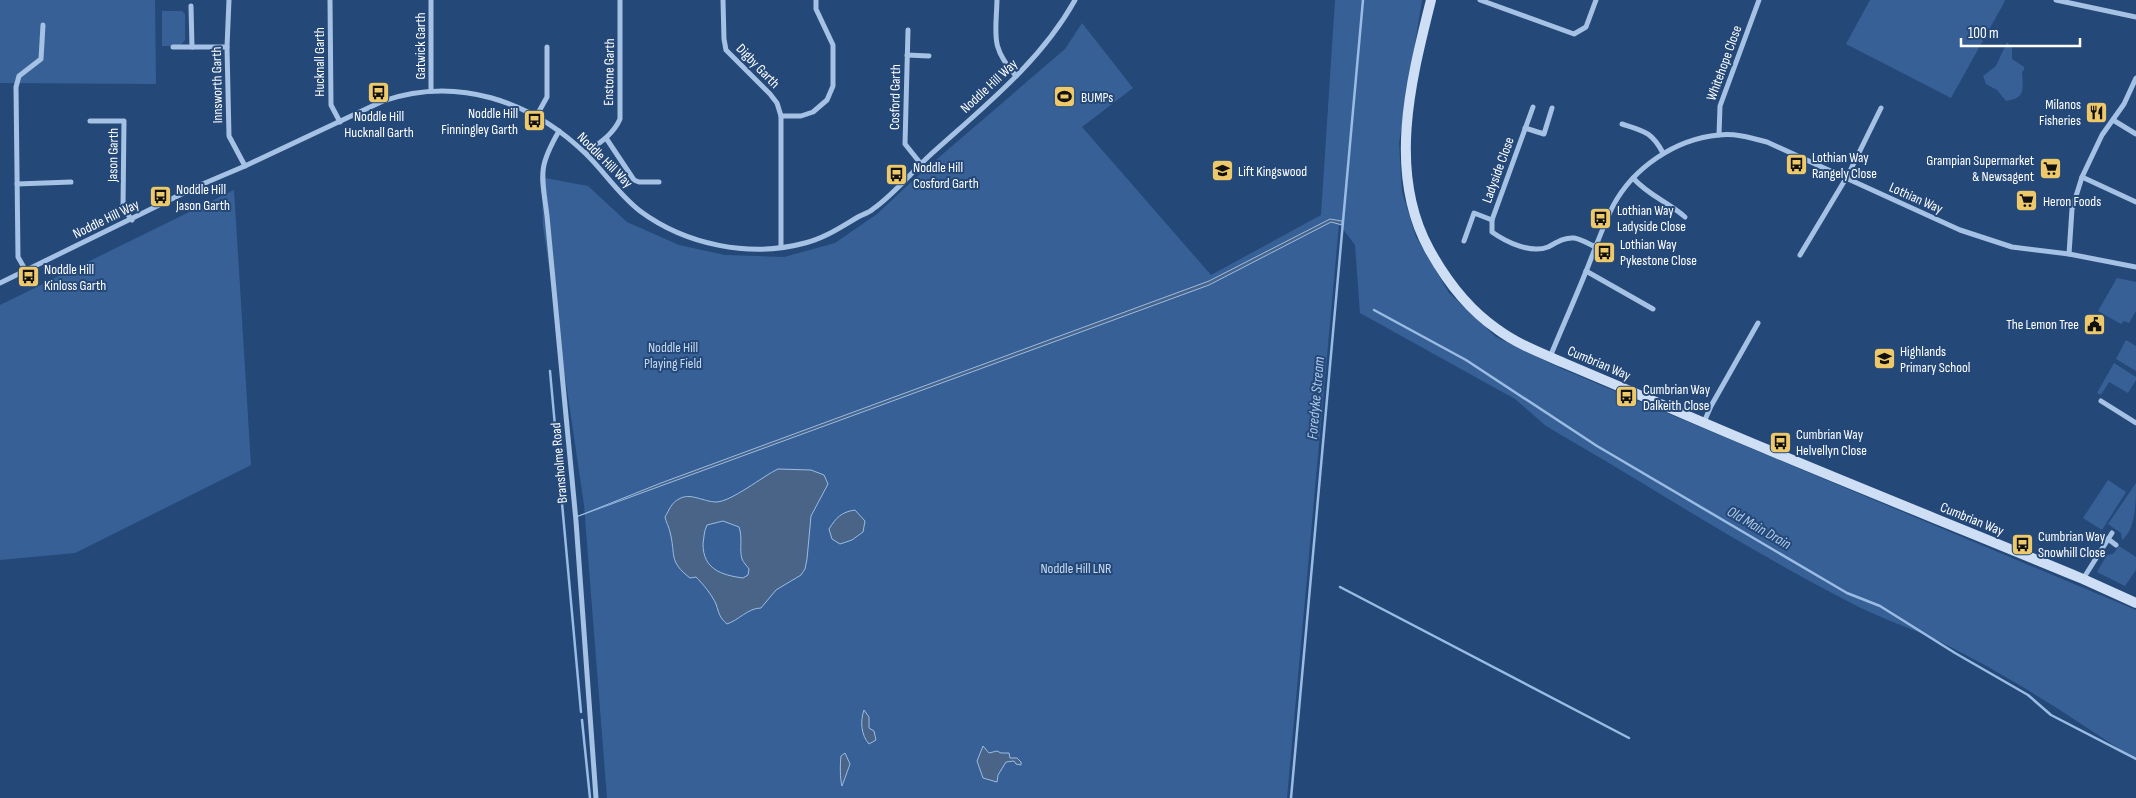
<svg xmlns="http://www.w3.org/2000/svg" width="2136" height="798" font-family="'Sofia Sans Condensed',sans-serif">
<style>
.green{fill:#376196}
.water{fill:#496487;stroke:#9abce4;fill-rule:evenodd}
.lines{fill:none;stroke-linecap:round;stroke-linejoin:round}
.stream{stroke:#9abce4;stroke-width:2.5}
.street{stroke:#a5c1e3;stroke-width:5}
.secondary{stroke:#cedef4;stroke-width:10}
.labels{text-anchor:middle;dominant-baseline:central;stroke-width:4;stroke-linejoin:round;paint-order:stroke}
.street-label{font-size:14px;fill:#fff;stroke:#244878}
.poi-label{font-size:14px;fill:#fff;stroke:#244878;text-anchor:start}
.park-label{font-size:14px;fill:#c8dbf3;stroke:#244878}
.water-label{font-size:15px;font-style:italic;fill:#b0cbeb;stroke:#244878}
</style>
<rect width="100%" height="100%" fill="#244878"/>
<!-- green -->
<g class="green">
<path d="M 0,0 L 155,0 L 156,84 L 0,83 Z"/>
<path d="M 1335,0 L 1422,0 L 1399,143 L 1402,192 L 1416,237 L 1449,293 L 1496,337 L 1560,368 L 1655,408 L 2136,610 L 2136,760 C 2070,716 2004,672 1932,638 C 1908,627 1883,619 1859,607 C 1752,553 1650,486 1546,426 L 1515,399 L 1360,313 L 1355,245 L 1339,224 L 1287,798 L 607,798 L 584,505 L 543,226 L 542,192 L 540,177 L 588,186 L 627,222 L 679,245 L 725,255 L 784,257 L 835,243 L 877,214 L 923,171 L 1065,49 L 1082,23 L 1133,88 L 1082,127 L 1211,275 L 1321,215 Z"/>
<path d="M 1870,0 L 2004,0 L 2005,1 L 1951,98 L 1846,44 Z"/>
<path d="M 162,11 L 182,11 L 185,14 L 185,40 L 180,46 L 162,46 Z"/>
<path d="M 2007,42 L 2012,48 L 2012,59 L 2024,67 L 2024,70 L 2022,72 C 2023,89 2026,98 2006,101 L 1997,90 L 1986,84 L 1983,76 L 1996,66 Z"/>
<path d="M 234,190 L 251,465 L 75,553 L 0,560 L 0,305 Z"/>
<path d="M 2117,278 L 2136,282 L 2136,311 L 2129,323 L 2124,321 L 2121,324 L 2098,311 Z"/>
<path d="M 2126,340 L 2136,346 L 2136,371 L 2116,359 Z"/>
<path d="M 2114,363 L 2136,377 L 2136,380 L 2128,393 L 2109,382 L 2101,395 L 2097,393 Z"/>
<path d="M 2108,480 L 2126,492 L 2102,530 L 2083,518 Z"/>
<path d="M 2136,483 C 2136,501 2136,529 2122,540 L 2121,533 L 2108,524 Z"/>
<path d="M 2119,546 L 2136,557 L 2136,570 L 2125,586 L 2097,572 L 2107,555 L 2113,554 Z"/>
</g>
<!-- water -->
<g class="water">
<path d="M 1330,219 L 1342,221 L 1342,225 L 1331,222 L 1209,285 L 576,517 L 661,483 L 1209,281 Z"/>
<path d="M 778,469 L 811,470 L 824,475 L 828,484 L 811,516 L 807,559 L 805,569 L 801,575 L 776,590 L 761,608 C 748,608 739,620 727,624 C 719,617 719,613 716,604 C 712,595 703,584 696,577 L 690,578 C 668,561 676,555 670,532 C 669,527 666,522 665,517 C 669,510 672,502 679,499 C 690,492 704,502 716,502 C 731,502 763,476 778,469 ZM 723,521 L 739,527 C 743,538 739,549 742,559 C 743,562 747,566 749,569 L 748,575 L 743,578 C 721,575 703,569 703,544 C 704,537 704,531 707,525 Z"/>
<path d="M 855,510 L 865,521 L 863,532 L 852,540 L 840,544 L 832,539 L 829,529 C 836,518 841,512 855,510 Z"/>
<path d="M 864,710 L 869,717 L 869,728 L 874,731 L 876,740 L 869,744 C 861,735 860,721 864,710 Z"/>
<path d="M 983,746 L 989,753 L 997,751 L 1001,753 L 1009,753 L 1010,758 L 1017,758 L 1021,762 L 1021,765 L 1016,764 L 1014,761 L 1006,762 L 998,775 L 997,782 L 983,778 L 977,761 Z"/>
<path d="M 845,753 L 850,764 L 842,786 C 840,780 840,763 841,756 Z"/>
</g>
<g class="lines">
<!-- stream -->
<g class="stream">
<path d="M 1374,310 L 1466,360 L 1597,446 L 1847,593 L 1880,606 L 1955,653 L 2028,695 L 2051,715 L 2136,759"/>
<path d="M 550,371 L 581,712"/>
<path d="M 1340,587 L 1629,738"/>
<path d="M 582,720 L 590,798"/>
<path d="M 1291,798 L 1363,0"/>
</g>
<!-- street -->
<g class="street">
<path d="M 229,0 L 227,47 L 229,136 L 245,166"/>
<path d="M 330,0 L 331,105 L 340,122"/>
<path d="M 431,0 L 431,91"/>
<path d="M 723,0 L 724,39 L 726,50 L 770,94 L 777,103 L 781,116 L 781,247"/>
<path d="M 997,0 C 996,36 990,47 1016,76"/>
<path d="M 1480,0 L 1574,34 L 1586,27 L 1596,0"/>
<path d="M 2056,0 L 2136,17"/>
<path d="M 191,6 L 192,47"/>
<path d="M 908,30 L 905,144 L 921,164"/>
<path d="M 173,47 L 227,47"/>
<path d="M 907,55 L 929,56"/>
<path d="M 1533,107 L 1492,220 L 1492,232 C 1506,242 1531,254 1548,247 C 1556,243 1564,237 1574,238 C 1581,239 1589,244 1596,247"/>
<path d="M 537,115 L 547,97 L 547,47"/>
<path d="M 781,116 L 801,116 L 813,112 L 827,100 L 833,86 L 833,45 L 816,9 L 816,0"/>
<path d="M 2113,120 L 2136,134"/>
<path d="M 90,121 L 124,121 L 123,208 L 132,220"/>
<path d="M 1622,124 C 1644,131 1652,132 1663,153"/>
<path d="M 1525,128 L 1544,134 L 1552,108"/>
<path d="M 559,131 C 537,169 542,175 547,216 L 576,521 L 596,798"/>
<path d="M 1719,135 L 1720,106 L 1759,0"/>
<path d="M 606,138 L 634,180 L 639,182 L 659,182"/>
<path d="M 586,153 C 599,143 613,135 620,119 L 620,0"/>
<path d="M 2082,177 L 2136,202"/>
<path d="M 1633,178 C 1648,195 1668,202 1685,217"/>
<path d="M 17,184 L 71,182"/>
<path d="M 1464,241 L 1474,213 L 1492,220"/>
<path d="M 2069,254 L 2072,209 L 2082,177 L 2102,135 L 2124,104 L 2136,78"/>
<path d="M 1800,255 L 1848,175 L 1881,108"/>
<path d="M 26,271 L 18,257 L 16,87 L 19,76 L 41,59 L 43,25"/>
<path d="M 1586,271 L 1653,309"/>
<path d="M 0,283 L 198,186 L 245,166 L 383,101 C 456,76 530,100 585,153 C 604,171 618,194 640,211 C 686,245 750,258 805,243 C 825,238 841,227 858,217 C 863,214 869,213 873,209 C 894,194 910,174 928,157 C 981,109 1040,63 1075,0"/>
<path d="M 1550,357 C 1562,328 1575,299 1587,269 C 1595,249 1603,226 1613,206 C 1633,168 1675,139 1719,135 C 1735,133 1752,138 1767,142 L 1960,230 L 2012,247 L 2069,254 L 2136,267"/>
<path d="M 2101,401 L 2136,423"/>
<path d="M 1704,422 L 1711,406 L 1758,323"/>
<path d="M 2108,539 L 2116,545"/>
<path d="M 2083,579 L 2112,533"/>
</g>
<!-- secondary -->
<path class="secondary" d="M 1431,0 C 1411,80 1387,172 1429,249 C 1446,280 1468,309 1497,329 C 1517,344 1541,353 1564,363 C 1595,376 1626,389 1656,402 C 1797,464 1941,520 2083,579 L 2136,603"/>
</g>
<!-- icons -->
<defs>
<symbol id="bus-square" viewBox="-11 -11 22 22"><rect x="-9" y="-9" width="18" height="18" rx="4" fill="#edc969" stroke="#244878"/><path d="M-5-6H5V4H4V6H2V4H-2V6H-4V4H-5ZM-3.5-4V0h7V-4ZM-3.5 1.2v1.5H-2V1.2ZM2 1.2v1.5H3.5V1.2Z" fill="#111"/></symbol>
<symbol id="stadium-square" viewBox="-11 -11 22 22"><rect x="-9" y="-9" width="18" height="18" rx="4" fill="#edc969" stroke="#244878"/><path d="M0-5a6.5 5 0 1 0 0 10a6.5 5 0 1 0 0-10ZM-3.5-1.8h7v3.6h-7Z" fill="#111"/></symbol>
<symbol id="restaurant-square" viewBox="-11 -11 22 22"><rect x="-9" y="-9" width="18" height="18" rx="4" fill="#edc969" stroke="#244878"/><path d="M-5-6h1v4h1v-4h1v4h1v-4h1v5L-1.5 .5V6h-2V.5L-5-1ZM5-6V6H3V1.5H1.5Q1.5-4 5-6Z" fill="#111"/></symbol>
<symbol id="supermarket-square" viewBox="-11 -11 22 22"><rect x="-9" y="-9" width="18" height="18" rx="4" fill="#edc969" stroke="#244878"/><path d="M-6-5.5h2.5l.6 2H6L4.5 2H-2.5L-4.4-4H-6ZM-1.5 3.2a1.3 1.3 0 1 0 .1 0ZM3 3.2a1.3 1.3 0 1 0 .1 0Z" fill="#111"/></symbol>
<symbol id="school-square" viewBox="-11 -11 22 22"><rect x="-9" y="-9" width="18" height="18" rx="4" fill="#edc969" stroke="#244878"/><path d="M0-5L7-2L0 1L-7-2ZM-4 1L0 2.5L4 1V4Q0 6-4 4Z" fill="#111"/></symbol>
<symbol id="civic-square" viewBox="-11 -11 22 22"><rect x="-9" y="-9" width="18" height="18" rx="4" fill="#edc969" stroke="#244878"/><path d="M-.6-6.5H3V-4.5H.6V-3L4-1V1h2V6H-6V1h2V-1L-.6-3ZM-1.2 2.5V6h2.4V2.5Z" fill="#111"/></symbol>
</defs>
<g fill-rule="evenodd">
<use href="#bus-square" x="366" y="80" width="25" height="25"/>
<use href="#stadium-square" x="1052" y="84" width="25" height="25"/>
<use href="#restaurant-square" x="2084" y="100" width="25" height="25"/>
<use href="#bus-square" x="522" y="108" width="25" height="25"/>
<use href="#bus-square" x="1784" y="152" width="25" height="25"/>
<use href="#supermarket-square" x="2038" y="156" width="25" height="25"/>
<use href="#school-square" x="1210" y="158" width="25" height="25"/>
<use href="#bus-square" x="884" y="162" width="25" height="25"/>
<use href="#bus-square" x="148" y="184" width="25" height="25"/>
<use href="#supermarket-square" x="2014" y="188" width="25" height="25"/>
<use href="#bus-square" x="1588" y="206" width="25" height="25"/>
<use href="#bus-square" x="1592" y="240" width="25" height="25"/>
<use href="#bus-square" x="16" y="264" width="25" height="25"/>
<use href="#civic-square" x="2082" y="312" width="25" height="25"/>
<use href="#school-square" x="1872" y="346" width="25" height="25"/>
<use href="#bus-square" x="1614" y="384" width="25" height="25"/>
<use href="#bus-square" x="1768" y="430" width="25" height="25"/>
<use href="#bus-square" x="2010" y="532" width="25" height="25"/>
</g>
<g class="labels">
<!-- street labels -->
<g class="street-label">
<text transform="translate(420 46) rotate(-90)">Gatwick Garth</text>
<text transform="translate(319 62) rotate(-90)">Hucknall Garth</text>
<text transform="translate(1724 63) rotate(-70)">Whitehope Close</text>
<text transform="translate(758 66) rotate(46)">Digby Garth</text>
<text transform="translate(609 72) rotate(-89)">Enstone Garth</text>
<text transform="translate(217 85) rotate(-91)">Innsworth Garth</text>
<text transform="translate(989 86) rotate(-43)">Noddle Hill Way</text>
<text transform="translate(895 97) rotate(-89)">Cosford Garth</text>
<text transform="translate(113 155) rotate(-89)">Jason Garth</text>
<text transform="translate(605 160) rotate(45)">Noddle Hill Way</text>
<text transform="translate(1498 170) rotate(-70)">Ladyside Close</text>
<text transform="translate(1916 198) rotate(24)">Lothian Way</text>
<text transform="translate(106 219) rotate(-26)">Noddle Hill Way</text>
<text transform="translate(1599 363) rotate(23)">Cumbrian Way</text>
<text transform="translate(559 463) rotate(-95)">Bransholme Road</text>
<text transform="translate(1972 519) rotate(22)">Cumbrian Way</text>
</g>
<!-- poi labels -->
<g class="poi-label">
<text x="1081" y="97">BUMPs</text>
<text x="2081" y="104" text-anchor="end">Milanos<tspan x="2081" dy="16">Fisheries</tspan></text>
<text x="518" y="113" text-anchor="end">Noddle Hill<tspan x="518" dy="16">Finningley Garth</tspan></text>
<text x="379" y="116" text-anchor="middle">Noddle Hill<tspan x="379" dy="16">Hucknall Garth</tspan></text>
<text x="1812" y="157">Lothian Way<tspan x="1812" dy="16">Rangely Close</tspan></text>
<text x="2034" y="160" text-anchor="end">Grampian Supermarket<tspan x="2034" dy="16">&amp; Newsagent</tspan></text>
<text x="913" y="167">Noddle Hill<tspan x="913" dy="16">Cosford Garth</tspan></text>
<text x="1238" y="171">Lift Kingswood</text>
<text x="176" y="189">Noddle Hill<tspan x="176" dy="16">Jason Garth</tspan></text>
<text x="2043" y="201">Heron Foods</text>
<text x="1617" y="210">Lothian Way<tspan x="1617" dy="16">Ladyside Close</tspan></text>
<text x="1620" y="244">Lothian Way<tspan x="1620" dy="16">Pykestone Close</tspan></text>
<text x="44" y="269">Noddle Hill<tspan x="44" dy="16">Kinloss Garth</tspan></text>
<text x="2079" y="324" text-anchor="end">The Lemon Tree</text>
<text x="1900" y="351">Highlands<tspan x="1900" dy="16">Primary School</tspan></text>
<text x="1643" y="389">Cumbrian Way<tspan x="1643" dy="16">Dalkeith Close</tspan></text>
<text x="1796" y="434">Cumbrian Way<tspan x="1796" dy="16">Helvellyn Close</tspan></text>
<text x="2038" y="536">Cumbrian Way<tspan x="2038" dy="16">Snowhill Close</tspan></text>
</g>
<!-- park labels -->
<g class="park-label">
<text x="673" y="347">Noddle Hill<tspan x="673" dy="16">Playing Field</tspan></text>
<text x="1076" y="568">Noddle Hill LNR</text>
</g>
<!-- water labels -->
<g class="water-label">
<text transform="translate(1316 398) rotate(-85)">Foredyke Stream</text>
<text transform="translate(1759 528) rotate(30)">Old Main Drain</text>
</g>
</g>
<!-- scale -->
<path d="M1961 38v8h119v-8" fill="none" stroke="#ffffff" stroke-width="2.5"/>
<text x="1968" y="38" font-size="15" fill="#ffffff" stroke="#244878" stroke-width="4" paint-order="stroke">100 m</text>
</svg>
